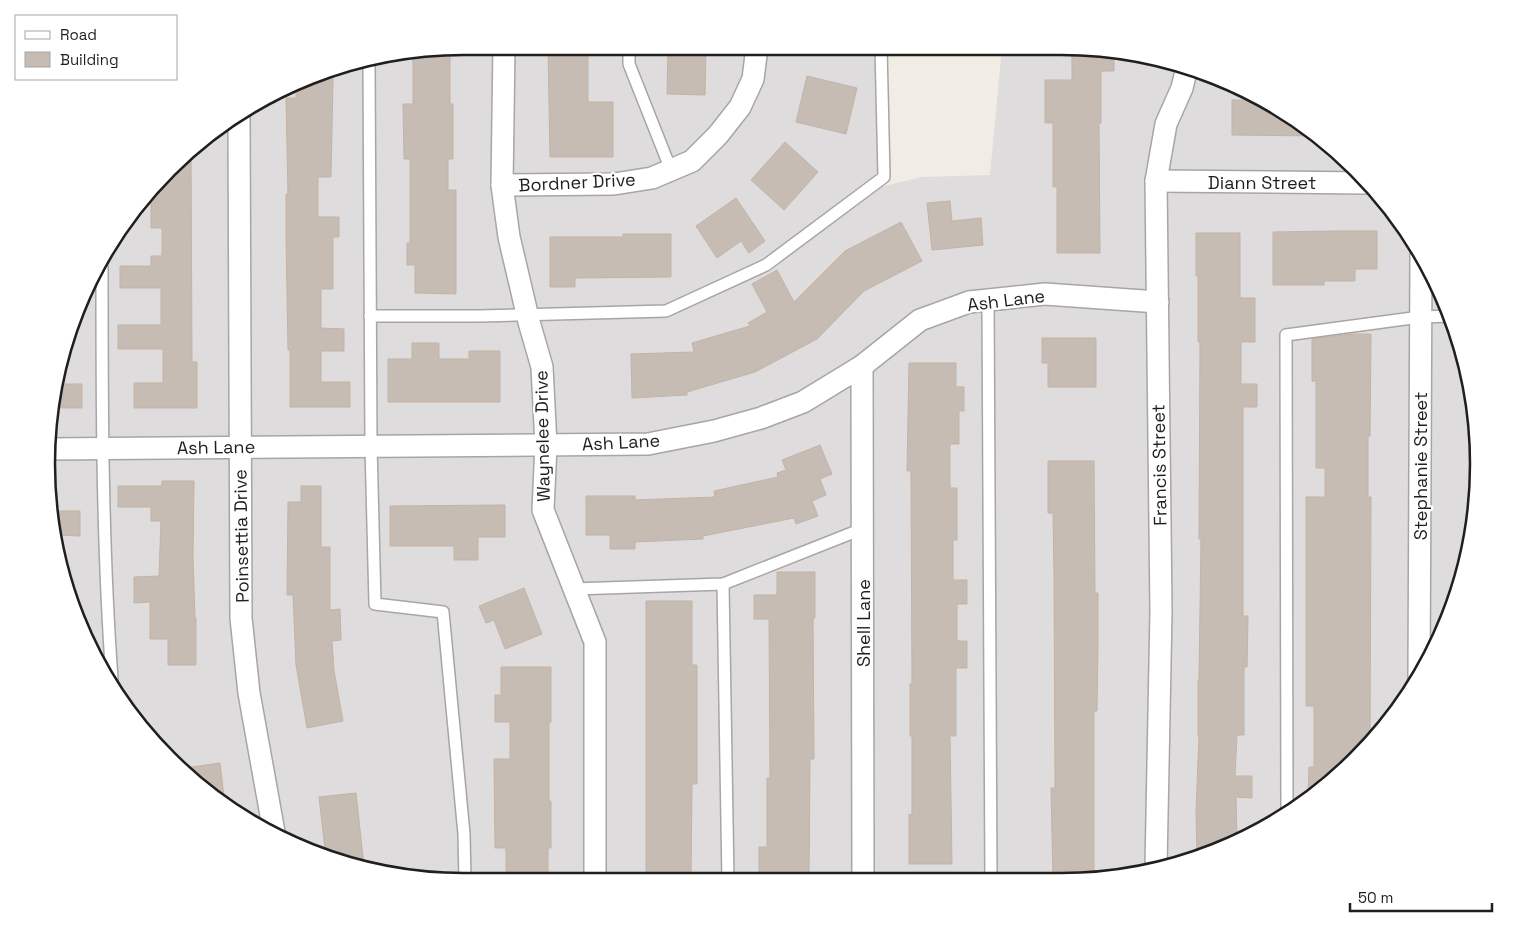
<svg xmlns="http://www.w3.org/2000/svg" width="1525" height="928" font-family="'Space Grotesk',sans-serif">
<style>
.residential{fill:#dedcdc}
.building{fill:#c6bcb4;stroke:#c4b3a6}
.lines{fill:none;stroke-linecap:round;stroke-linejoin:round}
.lane-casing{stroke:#a6a6a6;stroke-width:14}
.street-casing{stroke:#a6a6a6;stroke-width:24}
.lane{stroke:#fff;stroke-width:11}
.street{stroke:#fff;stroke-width:21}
.labels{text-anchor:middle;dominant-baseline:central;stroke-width:4.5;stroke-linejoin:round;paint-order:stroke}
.street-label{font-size:18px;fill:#1f1f1f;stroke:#fff}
.rim{fill:none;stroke:#1f1f1f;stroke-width:2.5}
</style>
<rect width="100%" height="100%" fill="#f1ede5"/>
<!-- residential -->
<path class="residential" d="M 464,46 L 878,47 L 880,187 L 922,177 L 990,175 L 1002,47 L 1089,47 L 1196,69 L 1293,117 L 1357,169 L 1409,232 L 1447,304 L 1471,383 L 1479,464 L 1471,546 L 1447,624 L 1408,696 L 1337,778 L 1270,826 L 1195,860 L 1089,881 L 436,881 L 329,859 L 232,811 L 132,718 L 68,598 L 46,464 L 68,330 L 132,210 L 210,132 L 330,68 Z"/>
<!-- building -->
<g class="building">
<path d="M 548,46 L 588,46 L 588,102 L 613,102 L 613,157 L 550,157 Z"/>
<path d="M 668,47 L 706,47 L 705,95 L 667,94 Z"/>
<path d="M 1072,47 L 1089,47 L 1114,52 L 1114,71 L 1101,71 L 1101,123 L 1099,123 L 1100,253 L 1057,253 L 1057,187 L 1053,187 L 1053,123 L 1045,123 L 1045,80 L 1072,80 Z"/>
<path d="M 450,49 L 450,104 L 453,104 L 453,159 L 448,159 L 448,190 L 456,190 L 456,294 L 415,293 L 415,265 L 407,265 L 407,243 L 410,243 L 410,159 L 404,159 L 403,104 L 413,104 L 413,55 Z"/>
<path d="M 807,76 L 857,88 L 846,134 L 796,122 Z"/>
<path d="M 311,78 L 333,78 L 331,177 L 318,177 L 318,217 L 339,217 L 339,237 L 333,237 L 333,289 L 321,289 L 321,328 L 344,329 L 344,351 L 321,351 L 321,382 L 350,382 L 350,407 L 290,407 L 290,350 L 288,350 L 286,237 L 286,194 L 288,194 L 286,98 L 296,98 L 296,87 Z"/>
<path d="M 1232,100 L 1259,100 L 1293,117 L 1317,136 L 1232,135 Z"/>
<path d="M 785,142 L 818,172 L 784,210 L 751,180 Z"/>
<path d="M 191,151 L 192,362 L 197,362 L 197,408 L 134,408 L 134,383 L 163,383 L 163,349 L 118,349 L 118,325 L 161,325 L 161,288 L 120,288 L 120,266 L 151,266 L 151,256 L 162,256 L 162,228 L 151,228 L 151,192 Z"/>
<path d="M 736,198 L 765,241 L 749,253 L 741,241 L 717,258 L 696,226 Z"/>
<path d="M 950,201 L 952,221 L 981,218 L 983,245 L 932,250 L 927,203 Z"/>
<path d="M 901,222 L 922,261 L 864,291 L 817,339 L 755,372 L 687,392 L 687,395 L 632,398 L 631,354 L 694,352 L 692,343 L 750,326 L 748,323 L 767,312 L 752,284 L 777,270 L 794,302 L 845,251 Z"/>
<path d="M 1334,231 L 1377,231 L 1377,269 L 1355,269 L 1355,281 L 1324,281 L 1324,285 L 1273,285 L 1273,232 Z"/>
<path d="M 1196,233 L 1240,233 L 1240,298 L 1255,298 L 1255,342 L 1241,342 L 1241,384 L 1257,384 L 1257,407 L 1243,407 L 1243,616 L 1248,616 L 1247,667 L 1244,667 L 1244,735 L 1237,735 L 1235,776 L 1252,776 L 1252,798 L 1236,797 L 1237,841 L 1197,859 L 1196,812 L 1199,735 L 1198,735 L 1198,680 L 1199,680 L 1201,539 L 1199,539 L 1200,342 L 1198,342 L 1198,276 L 1196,276 Z"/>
<path d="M 623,234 L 671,234 L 671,277 L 575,278 L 575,287 L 550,287 L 550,237 L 623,237 Z"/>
<path d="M 1352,334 L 1371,334 L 1370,436 L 1368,436 L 1368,497 L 1371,497 L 1370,740 L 1337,778 L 1308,798 L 1309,767 L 1314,767 L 1314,706 L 1306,706 L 1306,497 L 1325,497 L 1325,468 L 1316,468 L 1316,381 L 1312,381 L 1312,339 Z"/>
<path d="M 1042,338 L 1096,338 L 1096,387 L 1048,387 L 1048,363 L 1042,363 Z"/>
<path d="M 412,343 L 439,343 L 439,359 L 469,359 L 469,351 L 500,351 L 500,402 L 388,402 L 388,359 L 412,359 Z"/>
<path d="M 909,363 L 956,363 L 956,387 L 964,387 L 964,411 L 959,411 L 959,444 L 950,444 L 950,488 L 957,488 L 957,540 L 953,540 L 953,580 L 967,580 L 967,604 L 957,604 L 957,641 L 967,641 L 967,668 L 956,668 L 956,736 L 950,736 L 952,864 L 909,864 L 909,814 L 912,815 L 912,736 L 910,736 L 910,684 L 912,684 L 911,471 L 907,471 Z"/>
<path d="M 59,384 L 82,384 L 82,408 L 55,408 Z"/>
<path d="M 820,445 L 832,474 L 820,479 L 826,495 L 812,501 L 818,516 L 796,524 L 794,518 L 703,536 L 703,539 L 635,542 L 635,549 L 610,549 L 610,535 L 586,535 L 586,496 L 635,496 L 635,500 L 715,497 L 714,491 L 778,477 L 777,473 L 786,470 L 782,460 Z"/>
<path d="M 1048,461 L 1094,461 L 1095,593 L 1098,593 L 1098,643 L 1097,711 L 1094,711 L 1094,880 L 1089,881 L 1053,881 L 1051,788 L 1055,788 L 1054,576 L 1053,513 L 1048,513 Z"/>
<path d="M 162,481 L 194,481 L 193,556 L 195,618 L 196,618 L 196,665 L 168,665 L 168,639 L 150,639 L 150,602 L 134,603 L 134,577 L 159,576 L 161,521 L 151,521 L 151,507 L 118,507 L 118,486 L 162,486 Z"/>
<path d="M 301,486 L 321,486 L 321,547 L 330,547 L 330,610 L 340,609 L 341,640 L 332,641 L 334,671 L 343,721 L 307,728 L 296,665 L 293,595 L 287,595 L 288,502 L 301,502 Z"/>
<path d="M 505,505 L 505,537 L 478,537 L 478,560 L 454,560 L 454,546 L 390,546 L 390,506 Z"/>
<path d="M 54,511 L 80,511 L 80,536 L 58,535 Z"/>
<path d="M 777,572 L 815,572 L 815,618 L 813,618 L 814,759 L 810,759 L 809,881 L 765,881 L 765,874 L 759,874 L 759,847 L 767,847 L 767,778 L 770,778 L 769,619 L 754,619 L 754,595 L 777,595 Z"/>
<path d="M 524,588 L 542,634 L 505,649 L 494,620 L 486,623 L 479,606 Z"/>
<path d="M 646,601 L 692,601 L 692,665 L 697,665 L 697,784 L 692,784 L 691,881 L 646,881 Z"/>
<path d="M 501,667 L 551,667 L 551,722 L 549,722 L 549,801 L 551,801 L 551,848 L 548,848 L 548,881 L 506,881 L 506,848 L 495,848 L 494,759 L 510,759 L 510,722 L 495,722 L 495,695 L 501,695 Z"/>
<path d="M 220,763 L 225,805 L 185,768 Z"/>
<path d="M 356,793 L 364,866 L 326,858 L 319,797 Z"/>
</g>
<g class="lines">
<defs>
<g id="lane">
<path d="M 629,46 L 629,64 L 671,170"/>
<path d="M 369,62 L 371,446 L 375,604 L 443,612 L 464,834 L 465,881"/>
<path d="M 102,267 C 102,404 102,542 112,679"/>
<path d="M 988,300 L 991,881"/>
<path d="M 370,316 L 479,316 L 666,311 L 766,265 L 884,177 L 881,47"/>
<path d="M 723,584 L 728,881"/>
<path d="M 574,589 L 723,584 L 862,529"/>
<path d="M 1287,813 L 1286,335 L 1420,317 L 1451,316"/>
</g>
<g id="street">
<path d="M 504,46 L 502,185 L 509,237 L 529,322 L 542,367 L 546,445 L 543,510 L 595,642 L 595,881"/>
<path d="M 239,117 L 241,618 L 249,693 L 274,832"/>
<path d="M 1156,181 L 1368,183"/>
<path d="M 502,185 L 614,184 L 652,178 L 692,161 L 718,135 L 740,107 L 753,79 L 757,47"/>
<path d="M 862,366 L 863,881"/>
<path d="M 49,449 L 648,444 L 714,431 L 761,418 L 803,402 L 862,366 L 920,320 L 969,302 L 1045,294 L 1158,302"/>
<path d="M 1419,677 L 1421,256"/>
<path d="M 1156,867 L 1161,611 L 1156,181 L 1166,124 L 1182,88 L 1187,67"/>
</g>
</defs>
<!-- lane casing -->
<use href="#lane" class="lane-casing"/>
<!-- street casing -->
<use href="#street" class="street-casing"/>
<!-- lane -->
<use href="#lane" class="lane"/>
<!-- street -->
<use href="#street" class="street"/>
</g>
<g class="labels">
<!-- street labels -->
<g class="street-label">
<text transform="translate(577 182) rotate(-3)">Bordner Drive</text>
<text x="1262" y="182">Diann Street</text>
<text transform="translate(1006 300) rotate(-7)">Ash Lane</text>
<text transform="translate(542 436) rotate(-91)">Waynelee Drive</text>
<text transform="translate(621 442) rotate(-3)">Ash Lane</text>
<text transform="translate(216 447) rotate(-1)">Ash Lane</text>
<text transform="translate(1159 465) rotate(-91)">Francis Street</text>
<text transform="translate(1420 466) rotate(-90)">Stephanie Street</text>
<text transform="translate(241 536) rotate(-91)">Poinsettia Drive</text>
<text transform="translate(863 623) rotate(-90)">Shell Lane</text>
</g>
</g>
<!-- crop -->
<path d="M0 0H1525V928H0ZM464 55H1061A409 409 0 0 1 1470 464V464A409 409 0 0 1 1061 873H464A409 409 0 0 1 55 464V464A409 409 0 0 1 464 55Z" fill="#fff" fill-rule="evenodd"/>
<path class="rim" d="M464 55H1061A409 409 0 0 1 1470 464V464A409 409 0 0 1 1061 873H464A409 409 0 0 1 55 464V464A409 409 0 0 1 464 55Z"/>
<!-- legend -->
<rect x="15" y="15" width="162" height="65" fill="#ffffff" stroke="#a5a5a5"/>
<rect x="25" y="31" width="25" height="8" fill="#ffffff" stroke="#a5a5a5"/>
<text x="60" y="40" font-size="15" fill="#1f1f1f">Road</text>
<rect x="25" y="52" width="25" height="15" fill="#c6bcb4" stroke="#a5a5a5"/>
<text x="60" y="65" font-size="15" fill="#1f1f1f">Building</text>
<!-- scale -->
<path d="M1350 903v8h142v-8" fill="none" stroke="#1f1f1f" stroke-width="2.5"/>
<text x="1358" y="903" font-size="15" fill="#1f1f1f" stroke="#ffffff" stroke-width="4" paint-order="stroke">50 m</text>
</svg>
